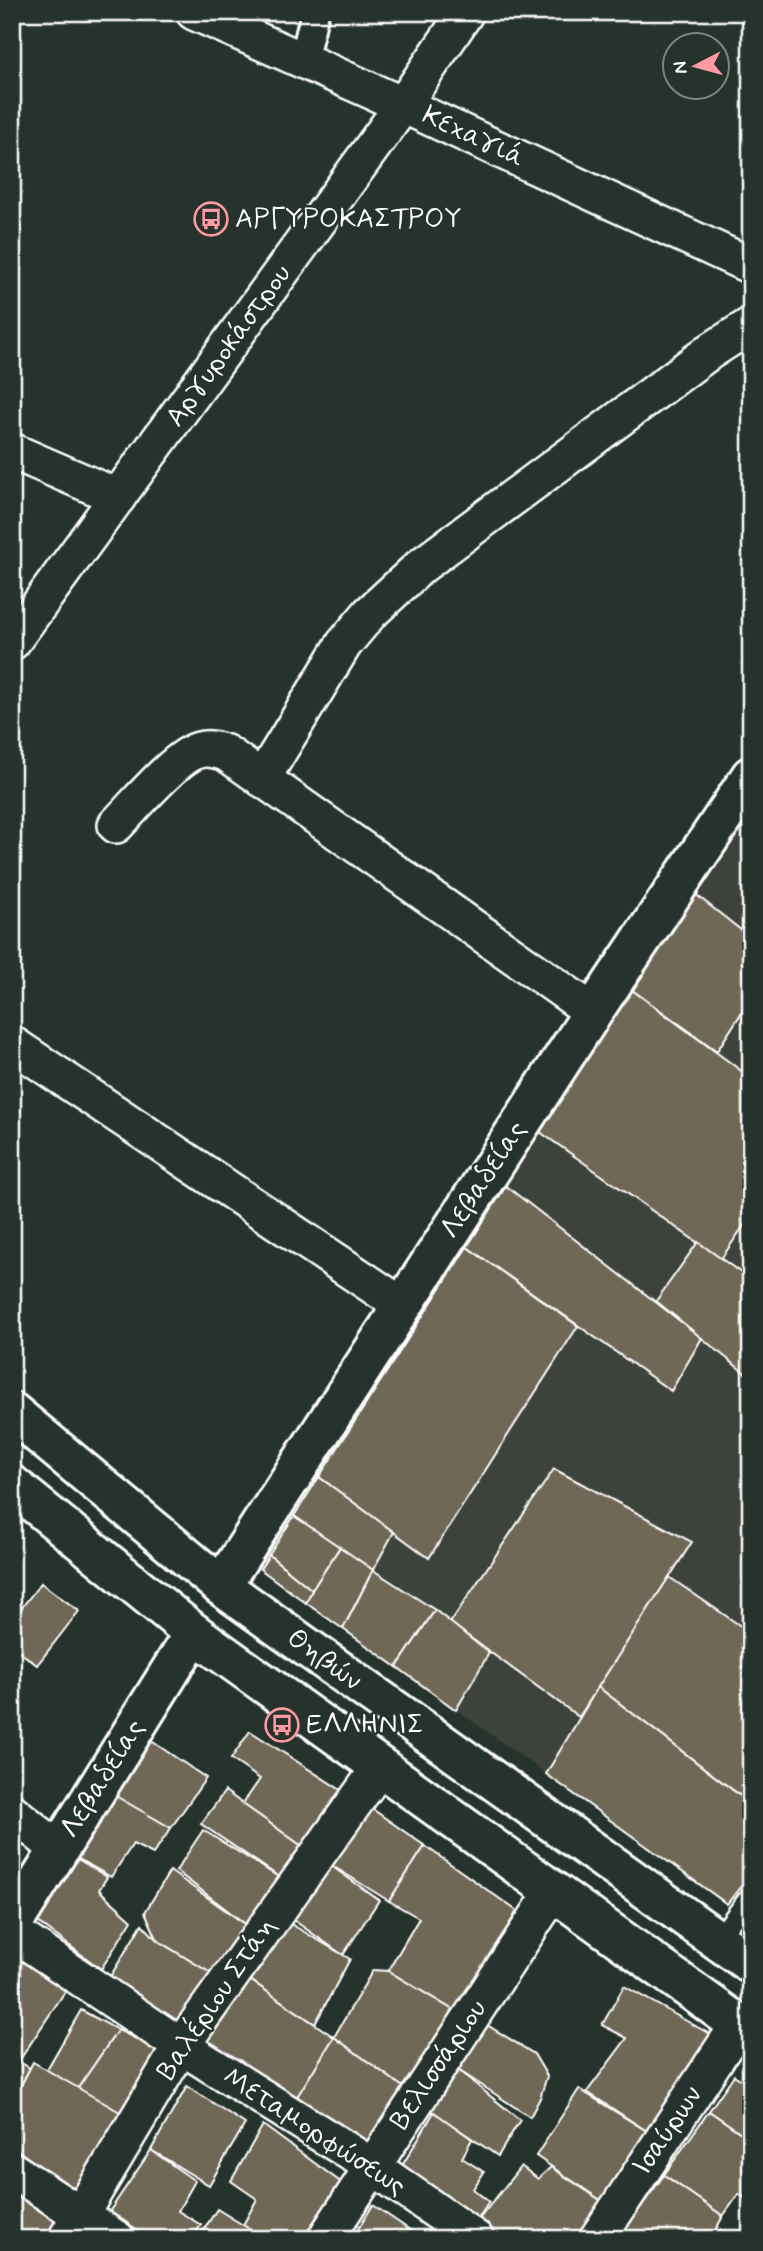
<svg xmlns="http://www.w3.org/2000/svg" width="763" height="2251" font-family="Mynerve,sans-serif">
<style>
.built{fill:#3c433a}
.building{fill:#6f6757;stroke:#fff;stroke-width:2}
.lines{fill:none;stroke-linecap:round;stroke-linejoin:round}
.service-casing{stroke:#fff;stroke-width:23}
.pedestrian-casing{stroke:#fff;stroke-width:32}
.minor-casing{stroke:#fff;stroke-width:40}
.tertiary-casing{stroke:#fff;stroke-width:44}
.secondary-casing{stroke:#fff;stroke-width:44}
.service{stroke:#26332d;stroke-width:18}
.pedestrian{stroke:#26332d;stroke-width:26}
.minor{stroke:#26332d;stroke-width:35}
.tertiary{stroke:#26332d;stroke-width:38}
.secondary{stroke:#26332d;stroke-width:38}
.labels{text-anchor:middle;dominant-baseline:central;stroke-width:5;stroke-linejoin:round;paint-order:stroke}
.street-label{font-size:28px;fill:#fff;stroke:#26332d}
.poi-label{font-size:28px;fill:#fff;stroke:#26332d;text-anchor:start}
</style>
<rect width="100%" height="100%" fill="#26332d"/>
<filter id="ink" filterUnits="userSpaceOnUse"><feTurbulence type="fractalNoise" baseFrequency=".0143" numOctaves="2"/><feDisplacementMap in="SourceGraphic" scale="14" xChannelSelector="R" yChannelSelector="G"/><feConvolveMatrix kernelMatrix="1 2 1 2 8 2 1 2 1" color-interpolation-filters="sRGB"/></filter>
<g filter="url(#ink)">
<!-- built -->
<path class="built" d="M 751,805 L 751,1921 L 260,1569 Z"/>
<!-- building -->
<g class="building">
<path d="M 694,893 L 751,938 L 751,998 L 717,1051 L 632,990 Z"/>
<path d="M 632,990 L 751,1078 L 751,1215 L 721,1259 L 540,1132 Z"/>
<path d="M 506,1186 L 702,1338 L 671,1391 L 467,1247 Z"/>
<path d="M 698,1242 L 751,1280 L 751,1378 L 656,1301 Z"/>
<path d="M 467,1247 L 578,1326 L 429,1558 L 319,1477 Z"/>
<path d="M 554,1469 L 692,1542 L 579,1717 L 450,1623 Z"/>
<path d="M 319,1477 L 394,1532 L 373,1570 L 294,1516 Z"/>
<path d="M 294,1516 L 340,1547 L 312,1590 L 269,1555 Z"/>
<path d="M 340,1547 L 373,1570 L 343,1629 L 306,1603 L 312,1590 Z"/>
<path d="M 269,1555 L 312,1590 L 306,1603 L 260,1569 Z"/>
<path d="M 373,1570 L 435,1610 L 397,1667 L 343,1629 Z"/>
<path d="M 669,1577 L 751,1633 L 751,1804 L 598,1687 Z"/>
<path d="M 41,1583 L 79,1611 L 37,1665 L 12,1646 L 12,1620 Z"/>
<path d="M 435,1610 L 489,1653 L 456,1710 L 397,1667 Z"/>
<path d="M 598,1687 L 751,1804 L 751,1873 L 727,1904 L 546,1774 Z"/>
<path d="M 250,1731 L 347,1794 L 306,1849 L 242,1805 L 260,1779 L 231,1759 Z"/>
<path d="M 141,1734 L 206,1778 L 171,1828 L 104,1790 Z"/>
<path d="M 107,1791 L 171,1828 L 153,1854 L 133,1844 L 111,1877 L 68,1853 Z"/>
<path d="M 225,1791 L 306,1849 L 285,1881 L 201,1824 Z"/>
<path d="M 358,1799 L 425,1846 L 389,1901 L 323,1860 Z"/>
<path d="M 203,1830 L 285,1881 L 252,1929 L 176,1871 Z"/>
<path d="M 425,1846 L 517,1911 L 458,2013 L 388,1971 L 419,1918 L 389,1901 Z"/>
<path d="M 63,1850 L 107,1877 L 99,1890 L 132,1920 L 101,1969 L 24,1912 Z"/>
<path d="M 323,1860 L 379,1900 L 343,1955 L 289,1917 Z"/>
<path d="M 170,1871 L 252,1929 L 217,1977 L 158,1941 L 145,1912 Z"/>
<path d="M 284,1920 L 350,1959 L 315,2024 L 247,1978 Z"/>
<path d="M 142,1924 L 158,1941 L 217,1977 L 179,2033 L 107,1982 Z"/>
<path d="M 12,1953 L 68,1987 L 19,2061 L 12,2058 Z"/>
<path d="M 373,1970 L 388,1971 L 458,2013 L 409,2092 L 334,2037 Z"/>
<path d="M 247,1978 L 334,2037 L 291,2107 L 199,2047 Z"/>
<path d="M 624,1986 L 717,2038 L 653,2135 L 587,2092 L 627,2038 L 602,2025 Z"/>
<path d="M 81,2010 L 118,2030 L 76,2091 L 46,2071 Z"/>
<path d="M 479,2020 L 534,2054 L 547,2076 L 540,2098 L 530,2117 L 452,2066 Z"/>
<path d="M 118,2030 L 170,2055 L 132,2119 L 76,2091 Z"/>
<path d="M 334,2037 L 403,2087 L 363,2151 L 287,2113 Z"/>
<path d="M 12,2058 L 30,2068 L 12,2103 Z"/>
<path d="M 33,2062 L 132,2119 L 83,2199 L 12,2146 L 12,2103 Z"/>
<path d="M 458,2070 L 520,2120 L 498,2156 L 430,2110 Z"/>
<path d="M 734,2075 L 751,2086 L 751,2140 L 709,2111 Z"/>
<path d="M 187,2086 L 245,2124 L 209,2185 L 151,2150 Z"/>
<path d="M 579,2089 L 653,2135 L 609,2206 L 536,2156 Z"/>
<path d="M 709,2111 L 751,2140 L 751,2189 L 745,2198 L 739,2194 L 723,2216 L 664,2175 Z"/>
<path d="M 434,2112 L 472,2139 L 462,2158 L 484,2172 L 473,2189 L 489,2202 L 472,2228 L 396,2176 Z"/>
<path d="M 263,2125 L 350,2189 L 316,2239 L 266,2239 L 243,2225 L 257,2199 L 231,2181 Z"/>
<path d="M 151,2150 L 195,2181 L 178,2211 L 201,2225 L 191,2239 L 150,2239 L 109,2212 Z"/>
<path d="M 521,2166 L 538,2179 L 551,2167 L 609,2206 L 587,2239 L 485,2239 L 472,2228 Z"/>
<path d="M 664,2175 L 723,2216 L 711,2239 L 624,2239 L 620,2236 Z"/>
<path d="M 12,2187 L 67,2220 L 55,2239 L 12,2239 Z"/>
<path d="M 373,2205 L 423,2239 L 352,2239 Z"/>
<path d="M 217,2209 L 243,2225 L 266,2239 L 198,2239 Z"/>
</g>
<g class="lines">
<defs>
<path id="service" d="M 717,1940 L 751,1895"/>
<path id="pedestrian" d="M 303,61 L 315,12"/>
<g id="minor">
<path d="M 194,12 L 403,105 L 751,266"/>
<path d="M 12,451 L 118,497"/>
<path d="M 12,642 L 403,105 L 466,12"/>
<path d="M 262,779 L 344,644 L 370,613 L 421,566 L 709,352 L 751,325"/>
<path d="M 116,825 C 134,807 177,755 199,750 C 209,747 217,750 226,753 L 593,1012"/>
<path d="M 12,1044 L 403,1306"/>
<path d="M 12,1812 L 59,1850"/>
<path d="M 12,1932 L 181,2046 L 372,2166 L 476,2239"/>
<path d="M 12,2170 L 117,2239"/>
<path d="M 66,2239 L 181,2046 L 380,1767"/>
<path d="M 325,2239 L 554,1891"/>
<path d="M 597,2239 L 739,2024"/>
</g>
<g id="tertiary">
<path d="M 221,1586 L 593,1012 L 751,776"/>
<path d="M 12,1925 L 194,1633"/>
</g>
<g id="secondary">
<path d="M 12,1412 L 221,1586 L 751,1964"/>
<path d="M 12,1485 L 194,1633 L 751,2033"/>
</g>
</defs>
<!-- service casing -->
<use href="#service" class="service-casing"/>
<!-- pedestrian casing -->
<use href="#pedestrian" class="pedestrian-casing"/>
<!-- minor casing -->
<use href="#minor" class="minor-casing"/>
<!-- tertiary casing -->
<use href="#tertiary" class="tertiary-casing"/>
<!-- secondary casing -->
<use href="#secondary" class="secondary-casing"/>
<!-- service -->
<use href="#service" class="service"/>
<!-- pedestrian -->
<use href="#pedestrian" class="pedestrian"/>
<!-- minor -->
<use href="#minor" class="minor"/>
<!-- tertiary -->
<use href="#tertiary" class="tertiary"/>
<!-- secondary -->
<use href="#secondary" class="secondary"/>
</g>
</g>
<!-- icons -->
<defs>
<symbol id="bus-ring" viewBox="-11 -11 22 22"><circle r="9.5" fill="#26332d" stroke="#ff9aa2" stroke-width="1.5"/><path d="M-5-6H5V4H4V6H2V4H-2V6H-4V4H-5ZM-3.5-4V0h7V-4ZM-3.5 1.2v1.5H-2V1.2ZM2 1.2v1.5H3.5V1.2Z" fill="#ff9aa2"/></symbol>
</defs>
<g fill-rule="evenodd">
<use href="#bus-ring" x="192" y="200" width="38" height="38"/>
<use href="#bus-ring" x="263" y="1706" width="38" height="38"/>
</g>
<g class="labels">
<!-- street labels -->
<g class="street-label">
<text transform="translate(473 137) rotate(25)">Κεχαγιά</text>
<text transform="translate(229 346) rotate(-54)">Αργυροκάστρου</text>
<text transform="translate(484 1180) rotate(-57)">Λεβαδείας</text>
<text transform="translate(324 1660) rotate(36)">Θηβών</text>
<text transform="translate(103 1779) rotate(-58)">Λεβαδείας</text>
<text transform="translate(217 1999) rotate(-56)">Βαλέριου Στάη</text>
<text transform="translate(439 2065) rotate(-56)">Βελισσάριου</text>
<text transform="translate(668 2131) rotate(-56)">Ισαύρων</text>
<text transform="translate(314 2132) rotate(33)">Μεταμορφώσεως</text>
</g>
<!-- poi labels -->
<g class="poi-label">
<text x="235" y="219">ΑΡΓΥΡΟΚΑΣΤΡΟΥ</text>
<text x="306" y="1725">ΕΛΛΗΝΙΣ</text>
</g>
</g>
<!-- margin -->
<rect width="763" height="2251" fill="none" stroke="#26332d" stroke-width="42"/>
<rect x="21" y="21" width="721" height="2209" fill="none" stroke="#fff" stroke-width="2.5" filter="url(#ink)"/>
<!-- north arrow -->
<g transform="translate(696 66) rotate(264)"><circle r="33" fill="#26332d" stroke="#7d8581" stroke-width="2"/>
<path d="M0-5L12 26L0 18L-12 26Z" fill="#ff9aa2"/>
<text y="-10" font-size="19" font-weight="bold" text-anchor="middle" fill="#ffffff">N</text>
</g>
</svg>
